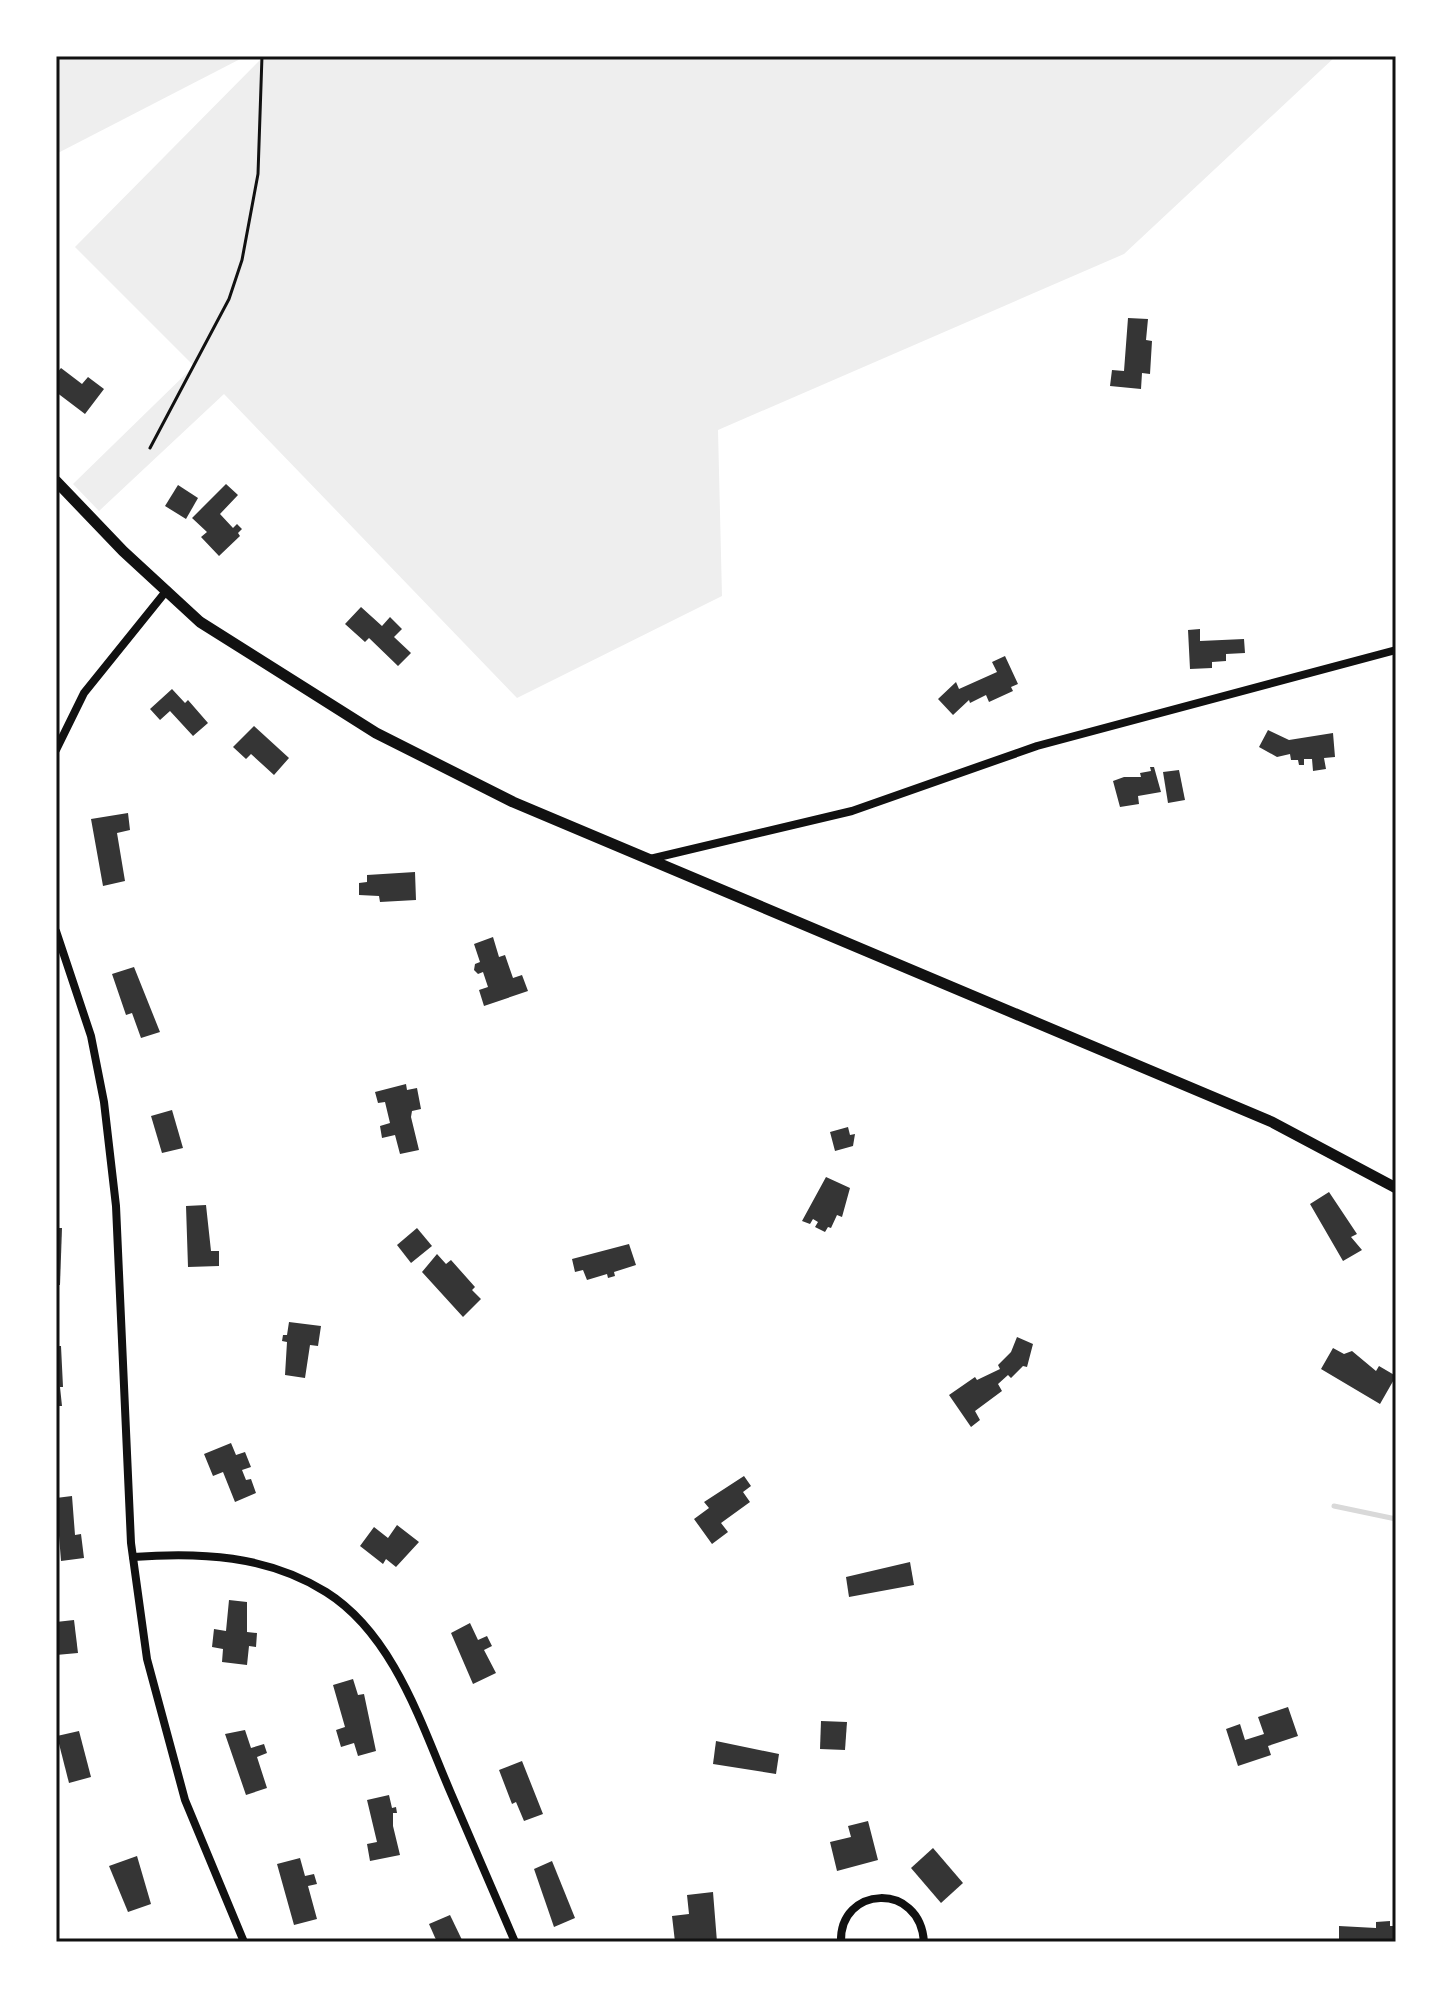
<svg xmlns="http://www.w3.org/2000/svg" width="1452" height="1998" font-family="'Asap Condensed',sans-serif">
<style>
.green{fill:#eee}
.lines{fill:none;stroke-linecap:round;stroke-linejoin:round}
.stream{stroke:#d9d9d9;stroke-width:5}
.building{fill:#353535}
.path{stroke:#111;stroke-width:3}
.minor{stroke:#111;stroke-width:8}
.tertiary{stroke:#111;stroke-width:11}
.neatline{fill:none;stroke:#111;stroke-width:3}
</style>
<rect width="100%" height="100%" fill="#fff"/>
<!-- green -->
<g class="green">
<path d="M 56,56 L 246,56 L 56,154 Z"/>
<path d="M 264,56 L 1336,56 L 1124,254 L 718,430 L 722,596 L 517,698 L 224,394 L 99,511 L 73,484 L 194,366 L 75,247 Z"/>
</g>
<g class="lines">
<!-- stream -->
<path class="stream" d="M 1334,1506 L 1396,1519"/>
</g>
<!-- building -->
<g class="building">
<path d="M 1128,318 L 1148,319 L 1146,340 L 1152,341 L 1150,374 L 1142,373 L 1141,389 L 1110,386 L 1112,370 L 1124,371 Z"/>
<path d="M 61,368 L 82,384 L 88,377 L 104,389 L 85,414 L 56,392 L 56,374 Z"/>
<path d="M 226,484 L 238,495 L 220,514 L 233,528 L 237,524 L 242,529 L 238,533 L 240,536 L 219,556 L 201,537 L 207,532 L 192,518 Z"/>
<path d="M 178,485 L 198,498 L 186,519 L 165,506 Z"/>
<path d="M 361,607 L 382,626 L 390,617 L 402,629 L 394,637 L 411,653 L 398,666 L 369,638 L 365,642 L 345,624 Z"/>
<path d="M 1200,629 L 1200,641 L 1244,639 L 1245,653 L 1226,654 L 1226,661 L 1212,662 L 1212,668 L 1190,669 L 1188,630 Z"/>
<path d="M 1005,656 L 1018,684 L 1011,687 L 1013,691 L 989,702 L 986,695 L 970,703 L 969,700 L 953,715 L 938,699 L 956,682 L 959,689 L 997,672 L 992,662 Z"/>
<path d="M 172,689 L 185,703 L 188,700 L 208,723 L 193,736 L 170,711 L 160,720 L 150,709 Z"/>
<path d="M 254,726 L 289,758 L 274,775 L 251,754 L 246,759 L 233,747 Z"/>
<path d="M 1268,730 L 1289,740 L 1333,733 L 1335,757 L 1324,758 L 1326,769 L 1313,771 L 1312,759 L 1304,759 L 1304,765 L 1299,765 L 1298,760 L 1291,760 L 1290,754 L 1277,757 L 1259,747 Z"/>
<path d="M 1150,767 L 1154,767 L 1161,792 L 1138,796 L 1139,804 L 1120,807 L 1113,781 L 1124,777 L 1141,777 L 1140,773 L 1151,771 Z"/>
<path d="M 1179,770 L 1185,800 L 1168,803 L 1163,772 Z"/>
<path d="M 128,813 L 130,830 L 117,833 L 125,881 L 103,886 L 91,819 Z"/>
<path d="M 415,872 L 416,900 L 380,902 L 379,896 L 359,895 L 359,883 L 367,882 L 367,875 Z"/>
<path d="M 493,937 L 499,957 L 505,955 L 513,978 L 522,975 L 528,991 L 484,1006 L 479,990 L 488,987 L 483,972 L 478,974 L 474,970 L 475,964 L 480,962 L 474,944 Z"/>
<path d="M 134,967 L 160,1032 L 141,1038 L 132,1013 L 126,1015 L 112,974 Z"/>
<path d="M 406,1084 L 407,1090 L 417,1088 L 421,1109 L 412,1111 L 411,1117 L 419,1150 L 400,1154 L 395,1135 L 382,1138 L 380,1126 L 390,1123 L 385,1102 L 378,1103 L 375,1092 Z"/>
<path d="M 172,1110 L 183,1148 L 162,1153 L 151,1116 Z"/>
<path d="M 848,1127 L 850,1135 L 855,1134 L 853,1146 L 835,1151 L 830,1132 Z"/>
<path d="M 826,1177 L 850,1188 L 842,1217 L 837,1215 L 831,1228 L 828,1227 L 825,1232 L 815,1227 L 818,1222 L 813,1219 L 810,1224 L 802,1221 Z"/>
<path d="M 1329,1192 L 1357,1234 L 1351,1237 L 1362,1250 L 1343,1261 L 1310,1204 Z"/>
<path d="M 206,1205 L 211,1251 L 219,1251 L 219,1266 L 188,1267 L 186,1206 Z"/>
<path d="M 56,1228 L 62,1228 L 60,1285 L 56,1285 Z"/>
<path d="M 417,1228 L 432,1246 L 411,1263 L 397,1245 Z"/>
<path d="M 629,1244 L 636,1265 L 614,1272 L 615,1276 L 608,1278 L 607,1274 L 587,1280 L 583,1270 L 575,1272 L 572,1259 Z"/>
<path d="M 437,1254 L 446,1264 L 451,1260 L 475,1287 L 472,1290 L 481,1299 L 463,1317 L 422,1272 Z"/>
<path d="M 289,1322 L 321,1326 L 318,1346 L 310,1345 L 305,1378 L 285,1375 L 287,1342 L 282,1341 L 283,1335 L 287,1335 Z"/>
<path d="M 1017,1337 L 1033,1344 L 1027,1367 L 1023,1366 L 1011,1378 L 1008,1375 L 998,1384 L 1002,1391 L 975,1411 L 980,1420 L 971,1427 L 949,1395 L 975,1377 L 977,1380 L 1000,1369 L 998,1365 L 1011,1352 Z"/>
<path d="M 56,1346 L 61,1346 L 63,1387 L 60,1387 L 62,1406 L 56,1406 Z"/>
<path d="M 1333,1348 L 1344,1354 L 1352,1351 L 1376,1371 L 1379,1366 L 1396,1376 L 1380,1404 L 1321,1369 Z"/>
<path d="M 231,1443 L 236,1455 L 245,1452 L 251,1467 L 242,1470 L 246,1480 L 251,1479 L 256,1493 L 235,1502 L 223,1472 L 213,1476 L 204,1454 Z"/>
<path d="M 744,1476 L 751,1486 L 743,1492 L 750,1502 L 721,1523 L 728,1532 L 712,1544 L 694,1519 L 709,1508 L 704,1502 Z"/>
<path d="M 72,1496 L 75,1535 L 81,1534 L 84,1558 L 61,1561 L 56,1498 Z"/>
<path d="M 397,1525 L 419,1542 L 396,1567 L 386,1559 L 383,1564 L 360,1546 L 374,1527 L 388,1538 Z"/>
<path d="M 910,1562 L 914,1585 L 849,1597 L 846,1577 Z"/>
<path d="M 229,1600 L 247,1602 L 247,1632 L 257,1633 L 256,1647 L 249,1646 L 247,1665 L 222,1662 L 223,1649 L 212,1647 L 214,1629 L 226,1631 Z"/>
<path d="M 74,1620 L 78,1653 L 56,1655 L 56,1622 Z"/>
<path d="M 470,1623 L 478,1640 L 487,1636 L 492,1646 L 484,1650 L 496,1673 L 473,1684 L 451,1633 Z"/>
<path d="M 353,1679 L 358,1695 L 364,1694 L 376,1751 L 358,1756 L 354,1743 L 341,1747 L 336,1730 L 345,1727 L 333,1685 Z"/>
<path d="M 1288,1707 L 1298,1736 L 1268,1746 L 1271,1755 L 1238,1766 L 1226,1729 L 1240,1724 L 1245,1740 L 1264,1734 L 1258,1717 Z"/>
<path d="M 821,1721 L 847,1722 L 845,1750 L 820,1749 Z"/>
<path d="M 245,1730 L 251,1748 L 264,1744 L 267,1753 L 257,1757 L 267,1788 L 246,1795 L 225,1734 Z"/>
<path d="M 79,1731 L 91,1777 L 69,1783 L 57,1736 Z"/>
<path d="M 716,1741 L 779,1754 L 776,1774 L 713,1764 Z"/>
<path d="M 522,1761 L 543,1814 L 524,1821 L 516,1802 L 512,1804 L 499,1770 Z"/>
<path d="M 389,1795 L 392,1808 L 396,1807 L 397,1813 L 393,1813 L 393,1826 L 400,1855 L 370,1861 L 367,1844 L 377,1842 L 367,1800 Z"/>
<path d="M 868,1821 L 878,1860 L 837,1871 L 830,1842 L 851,1837 L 848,1826 Z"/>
<path d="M 933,1848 L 963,1883 L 941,1903 L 911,1868 Z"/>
<path d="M 137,1856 L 151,1904 L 128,1912 L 109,1866 Z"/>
<path d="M 300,1858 L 305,1876 L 314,1874 L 317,1884 L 308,1886 L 317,1919 L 294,1925 L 277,1864 Z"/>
<path d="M 552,1861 L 575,1918 L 554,1927 L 534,1869 Z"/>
<path d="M 713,1892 L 717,1942 L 675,1942 L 672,1916 L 689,1914 L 687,1895 Z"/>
<path d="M 450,1915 L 463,1942 L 437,1942 L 429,1924 Z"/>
<path d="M 1390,1921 L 1390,1926 L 1396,1926 L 1396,1942 L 1339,1942 L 1339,1926 L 1376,1928 L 1376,1922 Z"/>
</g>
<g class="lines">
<!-- path -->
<path class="path" d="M 150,448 L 229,299 L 242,260 L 258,174 L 262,56"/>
<!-- minor -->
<g class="minor">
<path d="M 56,750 L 84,693 L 167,590"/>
<path d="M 650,859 L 852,811 L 1037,746 L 1396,650"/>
<path d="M 56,931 L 91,1036 L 104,1102 L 116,1206 L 131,1543 L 147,1659 L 185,1800 L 244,1942"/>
<path d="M 133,1557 C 200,1552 267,1555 326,1592 C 393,1634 421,1723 450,1791 C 472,1841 493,1892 515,1942"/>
<path d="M 841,1942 C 839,1886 920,1881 924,1942"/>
</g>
<!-- tertiary -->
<path class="tertiary" d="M 56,481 L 123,551 L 200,622 L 376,733 L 513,802 L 1272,1122 L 1396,1188"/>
</g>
<!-- border -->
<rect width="1452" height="1998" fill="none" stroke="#ffffff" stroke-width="116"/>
<rect x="58" y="58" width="1336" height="1882" class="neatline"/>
</svg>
